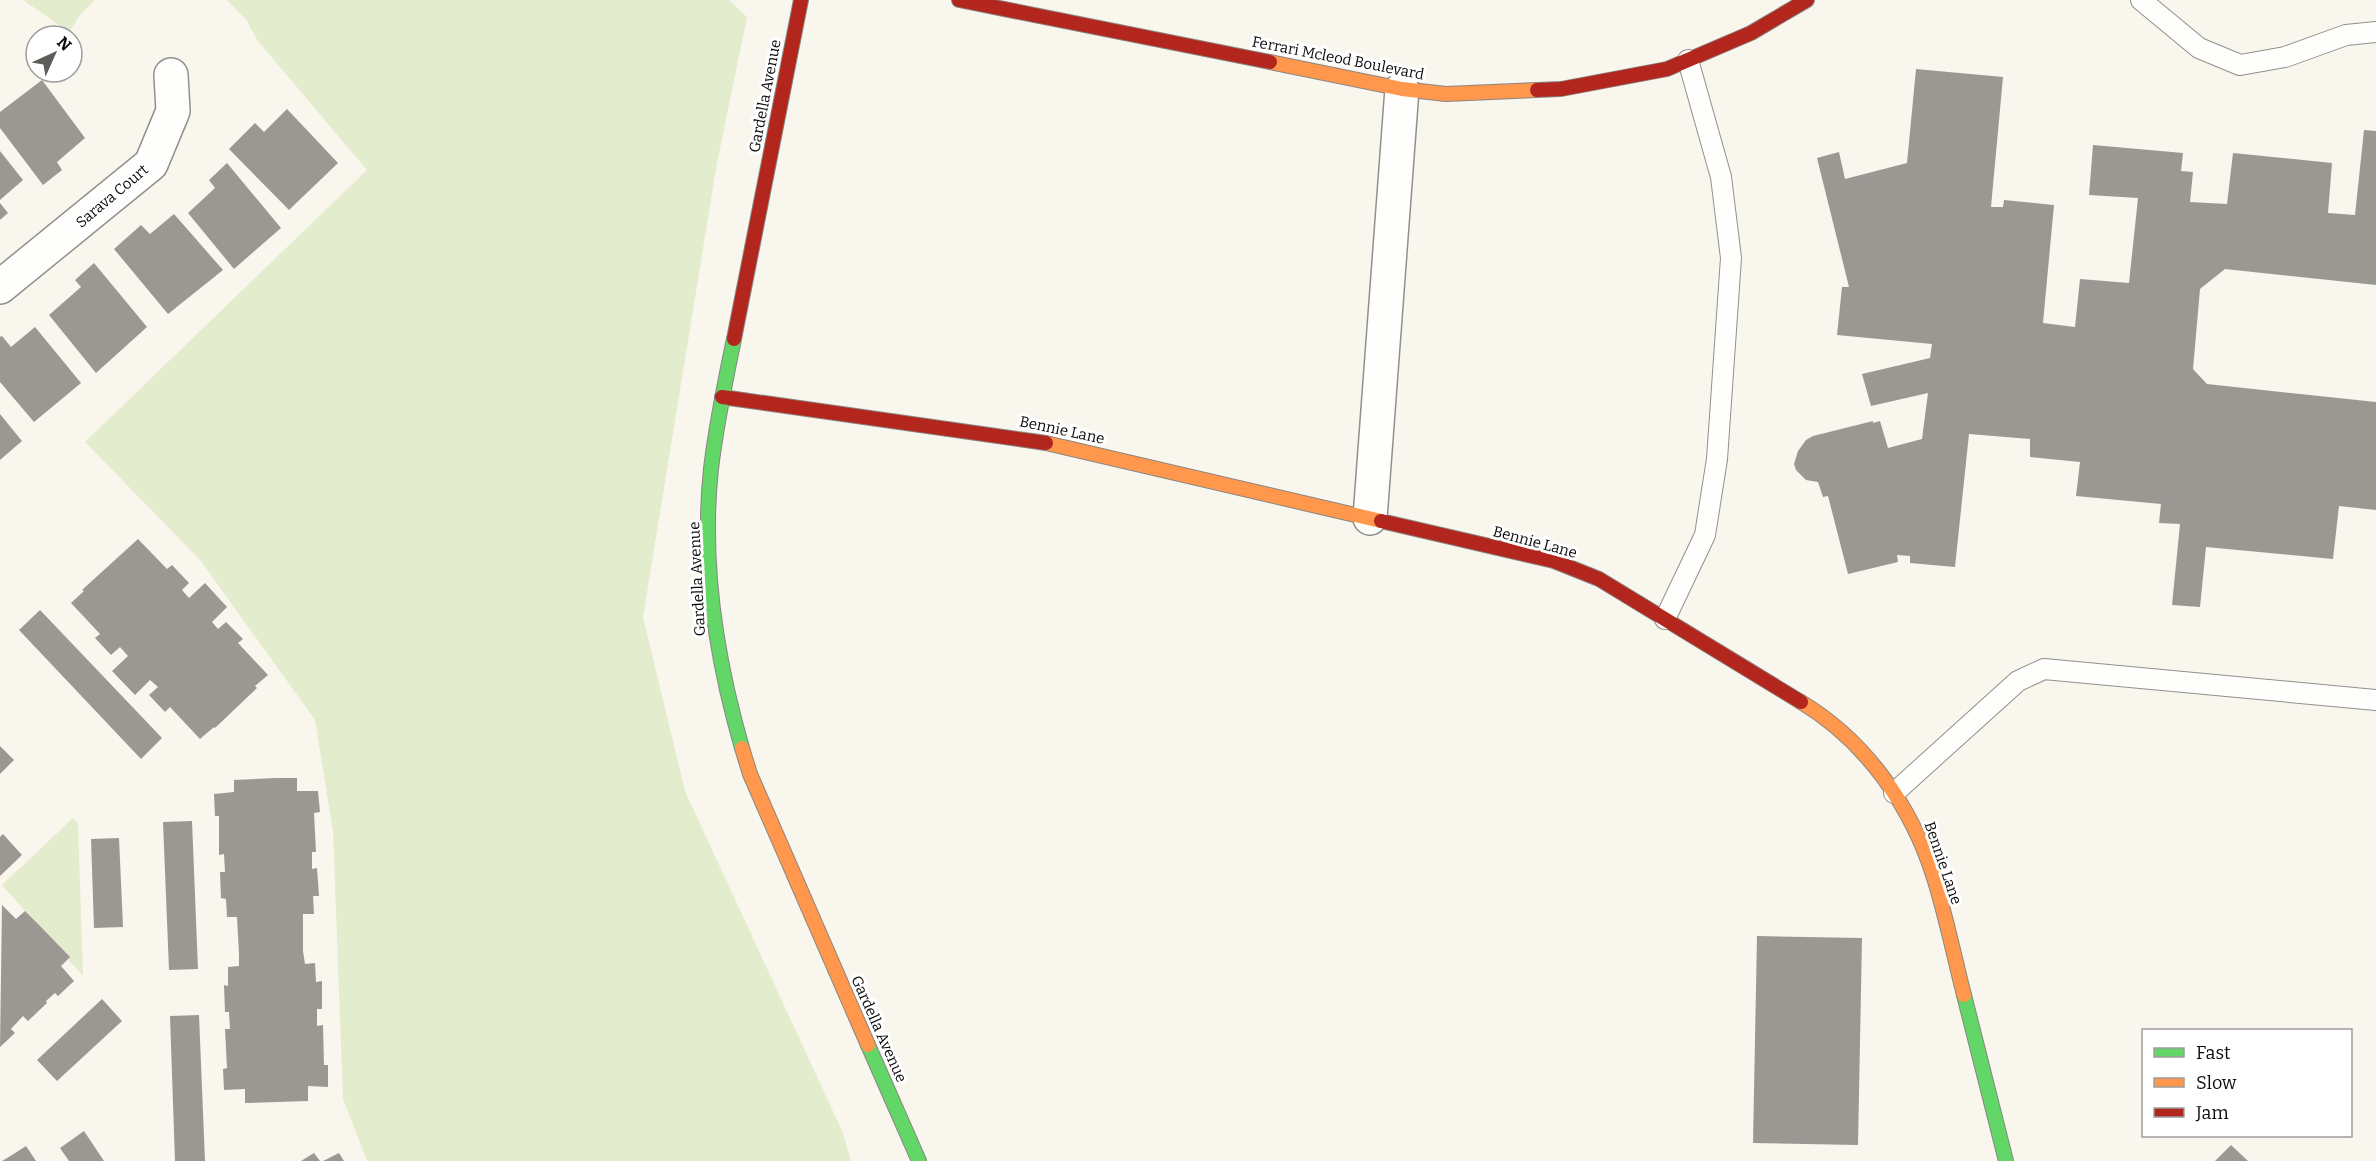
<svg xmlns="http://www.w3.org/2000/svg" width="2376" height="1161" font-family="Bitter,serif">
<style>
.green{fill:#e3edce}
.building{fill:#9b9894}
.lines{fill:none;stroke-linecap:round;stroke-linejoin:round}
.lane-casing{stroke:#92908c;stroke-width:22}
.street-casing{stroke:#92908c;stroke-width:36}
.fast-casing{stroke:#888783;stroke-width:16}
.slow-casing{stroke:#888783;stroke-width:16}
.jam-casing{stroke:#888783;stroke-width:16}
.lane{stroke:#fefefc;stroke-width:20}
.street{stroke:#fefefc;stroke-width:33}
.fast{stroke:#63d668;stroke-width:14}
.slow{stroke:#ff974d;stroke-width:14}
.jam{stroke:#b3261e;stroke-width:14}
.labels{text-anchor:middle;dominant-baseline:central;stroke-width:6;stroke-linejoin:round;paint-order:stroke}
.street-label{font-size:15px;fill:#0a0a0a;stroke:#fff}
</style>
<rect width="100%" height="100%" fill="#f9f6ed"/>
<!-- green -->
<g class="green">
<path d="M 23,0 L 95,0 L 80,15 L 69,32 Z"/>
<path d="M 227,0 L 729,0 L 747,17 L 717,163 L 643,617 L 685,791 L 843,1133 L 851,1161 L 367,1161 L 343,1099 L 333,831 L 315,720 L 201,561 L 85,442 L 367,170 L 257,40 L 247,21 Z"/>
<path d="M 73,818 L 78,824 L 83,976 L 2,885 Z"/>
</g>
<!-- building -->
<g class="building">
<path d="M 1916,69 L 2003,77 L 1991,207 L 2003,207 L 2004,200 L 2054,205 L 2043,323 L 2075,327 L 2080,279 L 2129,283 L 2138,198 L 2089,195 L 2093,145 L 2183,153 L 2181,171 L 2193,172 L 2190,202 L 2227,204 L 2233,153 L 2332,163 L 2328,213 L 2355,215 L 2364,130 L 2376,131 L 2376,285 L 2225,269 L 2200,289 L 2193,369 L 2207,384 L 2376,402 L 2376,510 L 2339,506 L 2333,559 L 2206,547 L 2200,607 L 2172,605 L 2180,524 L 2159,523 L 2161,504 L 2076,496 L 2080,462 L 2030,457 L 2030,439 L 1969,434 L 1955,567 L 1910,563 L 1910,556 L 1897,555 L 1898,562 L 1848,574 L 1828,496 L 1823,497 L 1818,482 L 1806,480 L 1796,470 L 1794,464 L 1798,451 L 1806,440 L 1813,436 L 1873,421 L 1873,423 L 1880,421 L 1888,448 L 1922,439 L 1928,393 L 1871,406 L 1862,374 L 1930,358 L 1932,344 L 1837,335 L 1842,287 L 1849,287 L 1817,158 L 1839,152 L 1845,179 L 1907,163 Z"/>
<path d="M 42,80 L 85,138 L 57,162 L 62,170 L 43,185 L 0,128 L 0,112 Z"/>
<path d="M 287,109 L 338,163 L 289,210 L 229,149 L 255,123 L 264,132 Z"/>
<path d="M 0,151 L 23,180 L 0,200 Z"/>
<path d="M 227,163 L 281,228 L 234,269 L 188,213 L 215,188 L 209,180 Z"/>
<path d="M 0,203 L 8,213 L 0,220 Z"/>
<path d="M 174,214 L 223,270 L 168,314 L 114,249 L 141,225 L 150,234 Z"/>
<path d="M 94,263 L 147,327 L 96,373 L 49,315 L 81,287 L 75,280 Z"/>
<path d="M 35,327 L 81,383 L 34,422 L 0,382 L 0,337 L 2,336 L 11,347 Z"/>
<path d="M 0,414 L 22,441 L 0,460 Z"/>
<path d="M 138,539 L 167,569 L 172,565 L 189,583 L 182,590 L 189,598 L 205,583 L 227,607 L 212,622 L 218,629 L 226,622 L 243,639 L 238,643 L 268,675 L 255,686 L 257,688 L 215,728 L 214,727 L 200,739 L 170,707 L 165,712 L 149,695 L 158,687 L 150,680 L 135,695 L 112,671 L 128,656 L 120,647 L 111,655 L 95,638 L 100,634 L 71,603 L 84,591 L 82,590 Z"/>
<path d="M 40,610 L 162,738 L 141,759 L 19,630 Z"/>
<path d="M 0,746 L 14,760 L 0,774 Z"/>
<path d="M 276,778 L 297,778 L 297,791 L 318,791 L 320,812 L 314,813 L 316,852 L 312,852 L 312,869 L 317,868 L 319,896 L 313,896 L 314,914 L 303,914 L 303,951 L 305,964 L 315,963 L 316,982 L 322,981 L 322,1009 L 317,1009 L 317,1026 L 323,1025 L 324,1065 L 328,1065 L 328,1087 L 308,1086 L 308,1101 L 245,1103 L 245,1089 L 224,1090 L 223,1069 L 227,1068 L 225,1029 L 230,1029 L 229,1012 L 225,1012 L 224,985 L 228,986 L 228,967 L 239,966 L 239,954 L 237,917 L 227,917 L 226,899 L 221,898 L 220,872 L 225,872 L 224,854 L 219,855 L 219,816 L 215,816 L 214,794 L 234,792 L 234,780 Z"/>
<path d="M 192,821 L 198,969 L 169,970 L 163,822 Z"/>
<path d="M 3,834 L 22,855 L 0,876 L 0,837 Z"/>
<path d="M 119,838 L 123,927 L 94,928 L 91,839 Z"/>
<path d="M 2,905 L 16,919 L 25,911 L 42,928 L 70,957 L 61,966 L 74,981 L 58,996 L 55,993 L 46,1001 L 47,1003 L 28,1021 L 23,1016 L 11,1029 L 15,1033 L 0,1047 Z"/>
<path d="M 1757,936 L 1862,938 L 1858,1145 L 1753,1143 Z"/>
<path d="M 102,999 L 122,1021 L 57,1081 L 37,1060 Z"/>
<path d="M 199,1015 L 205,1161 L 175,1161 L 170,1016 Z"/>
<path d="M 84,1131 L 104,1161 L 69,1161 L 60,1148 Z"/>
<path d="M 2231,1145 L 2248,1161 L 2215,1161 Z"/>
<path d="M 26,1146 L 36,1161 L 2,1161 L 12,1155 Z"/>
<path d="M 314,1153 L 320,1161 L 301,1161 Z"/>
<path d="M 339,1153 L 344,1161 L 323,1161 Z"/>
</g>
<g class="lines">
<defs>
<g id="lane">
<path d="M 2141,0 L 2199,48 L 2240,65 L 2285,57 L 2346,35 L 2376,32"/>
<path d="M 1665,619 L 1705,535 L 1717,459 L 1731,258 L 1721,177 L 1688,60"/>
<path d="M 1894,793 L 2018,681 L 2044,669 L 2376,700"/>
</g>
<g id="street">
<path d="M 0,287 L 151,164 L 173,111 L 171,75"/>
<path d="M 1370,518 L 1402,89"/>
</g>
<g id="fast">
<path d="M 734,339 C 725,382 716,425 711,469 C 701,563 716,658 742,748"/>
<path d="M 1964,995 L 2006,1161"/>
<path d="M 868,1045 L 919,1161"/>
</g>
<g id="slow">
<path d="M 1270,62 L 1402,89 L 1446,94 L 1537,90"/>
<path d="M 1046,443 L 1381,521"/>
<path d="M 1801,702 C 1866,741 1912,807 1934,878 C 1946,916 1954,956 1964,995"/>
<path d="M 742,748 L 750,774 L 868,1045"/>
</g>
<g id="jam">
<path d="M 959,0 L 1270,62"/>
<path d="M 1537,90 L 1561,89 L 1667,69 L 1751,33 L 1807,0"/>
<path d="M 734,339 L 801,0"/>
<path d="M 722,397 L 1046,443"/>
<path d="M 1381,521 L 1554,561 L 1599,579 L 1801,702"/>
</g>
</defs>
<!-- lane casing -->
<use href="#lane" class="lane-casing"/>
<!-- street casing -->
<use href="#street" class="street-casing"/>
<!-- fast casing -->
<use href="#fast" class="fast-casing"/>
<!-- slow casing -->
<use href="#slow" class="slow-casing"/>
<!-- jam casing -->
<use href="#jam" class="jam-casing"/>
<!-- lane -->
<use href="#lane" class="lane"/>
<!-- street -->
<use href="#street" class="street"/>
<!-- fast -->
<use href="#fast" class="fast"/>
<!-- slow -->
<use href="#slow" class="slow"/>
<!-- jam -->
<use href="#jam" class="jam"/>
</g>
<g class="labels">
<!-- street labels -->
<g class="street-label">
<text transform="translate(1338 58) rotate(11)">Ferrari Mcleod Boulevard</text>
<text transform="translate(765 96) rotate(-79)">Gardella Avenue</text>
<text transform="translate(112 196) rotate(-40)">Sarava Court</text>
<text transform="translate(1062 430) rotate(12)">Bennie Lane</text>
<text transform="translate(1535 542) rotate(15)">Bennie Lane</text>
<text transform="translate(697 579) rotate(-93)">Gardella Avenue</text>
<text transform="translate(1943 863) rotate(71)">Bennie Lane</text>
<text transform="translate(879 1029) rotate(66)">Gardella Avenue</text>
</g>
</g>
<!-- legend -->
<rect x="2142" y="1029" width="210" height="108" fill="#ffffff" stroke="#9d9d9d" stroke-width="1.5"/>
<rect x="2154" y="1048" width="30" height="9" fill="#63d668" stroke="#9d9d9d" stroke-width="1.5"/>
<text x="2196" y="1059" font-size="18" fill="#0a0a0a">Fast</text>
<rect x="2154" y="1078" width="30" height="9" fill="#ff974d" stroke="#9d9d9d" stroke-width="1.5"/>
<text x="2196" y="1089" font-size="18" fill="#0a0a0a">Slow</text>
<rect x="2154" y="1108" width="30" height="9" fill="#b3261e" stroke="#9d9d9d" stroke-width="1.5"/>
<text x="2196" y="1119" font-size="18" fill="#0a0a0a">Jam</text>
<!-- north arrow -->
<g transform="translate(54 54) rotate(45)"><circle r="28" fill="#ffffff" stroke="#9d9d9d" stroke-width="1.5"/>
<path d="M0-4.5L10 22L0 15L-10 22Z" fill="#5e5d59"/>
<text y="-9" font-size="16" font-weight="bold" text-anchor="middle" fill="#0a0a0a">N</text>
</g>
</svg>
